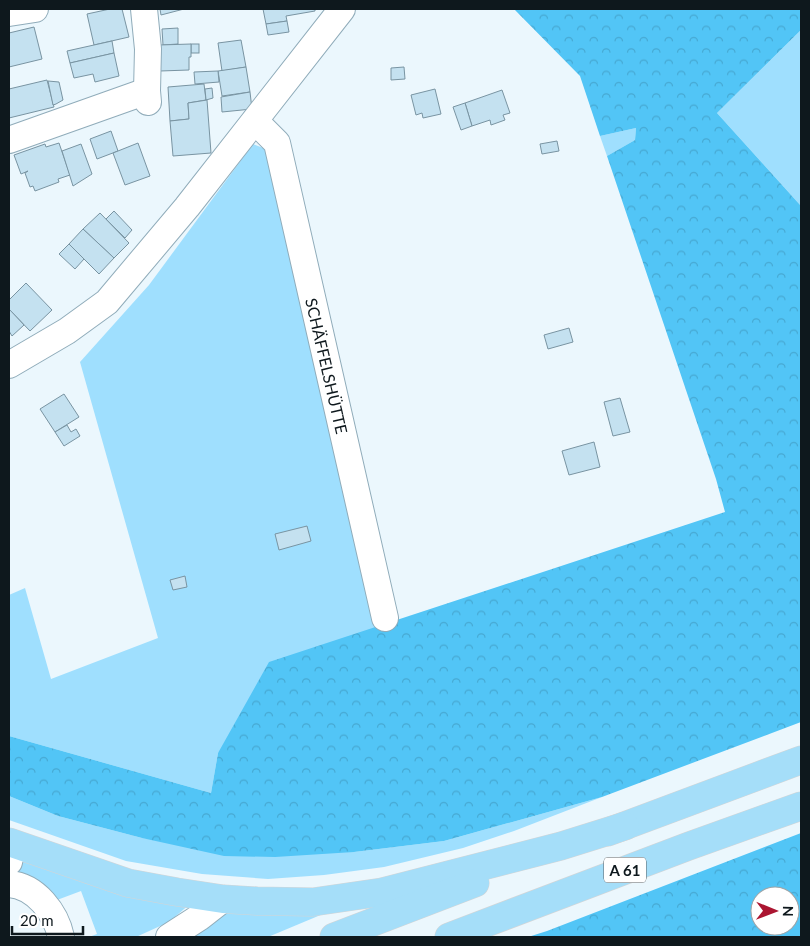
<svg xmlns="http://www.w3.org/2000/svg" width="810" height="946" font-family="Lato,sans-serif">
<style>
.green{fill:#9fdffe}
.forest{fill:url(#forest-crowns);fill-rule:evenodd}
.building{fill:#c4e1f0;stroke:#7994a2}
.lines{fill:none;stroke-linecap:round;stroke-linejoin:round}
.minor-casing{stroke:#90acba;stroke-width:28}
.highway-casing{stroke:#d4d5d6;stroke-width:29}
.minor{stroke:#fff;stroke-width:26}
.highway{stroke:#a5def9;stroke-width:28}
.labels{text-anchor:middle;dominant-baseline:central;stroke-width:4.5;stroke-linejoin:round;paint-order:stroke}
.shield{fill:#fff;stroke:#565d61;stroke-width:1}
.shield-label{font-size:15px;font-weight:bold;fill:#0e181d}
.street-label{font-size:16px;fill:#0e181d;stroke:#fff}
</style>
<defs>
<pattern id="forest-crowns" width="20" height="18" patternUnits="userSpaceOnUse" patternTransform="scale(1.25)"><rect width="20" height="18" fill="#52c5f6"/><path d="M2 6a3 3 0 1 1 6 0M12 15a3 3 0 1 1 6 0" fill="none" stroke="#46a8d2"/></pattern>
</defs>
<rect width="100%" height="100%" fill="#ebf7fd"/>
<!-- green -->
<g class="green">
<path d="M 801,30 L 801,206 L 717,113 Z"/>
<path d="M 636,128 L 635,140 L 607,156 L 600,136 Z"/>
<path d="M 253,144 L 274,152 L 385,623 L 218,753 L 211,793 L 9,736 L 9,595 L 25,588 L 51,679 L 158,638 L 80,362 L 149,285 Z"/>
<path d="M 9,796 L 58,816 L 142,838 L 354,852 L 444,841 L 602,797 L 514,831 L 463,848 L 384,867 L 324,875 L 268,879 L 202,874 L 126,861 L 9,820 Z"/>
<path d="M 19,858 L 191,903 L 169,922 L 136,937 L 89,937 L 97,934 L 81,891 L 57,900 L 18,875 Z"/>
<path d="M 354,901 L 268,937 L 189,937 L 230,910 Z"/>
</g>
<!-- forest -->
<g class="forest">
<path d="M 514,9 L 801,9 L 801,30 L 717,113 L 801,206 L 801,722 L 602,797 L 444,841 L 354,852 L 275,857 L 224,856 L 142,838 L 58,816 L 9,796 L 9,736 L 211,793 L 218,753 L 269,662 L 725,512 L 716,479 L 607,156 L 635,140 L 636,128 L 600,136 L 580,76 Z"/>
<path d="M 801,833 L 801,937 L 528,937 L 547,931 ZM 760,896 L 790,896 L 790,926 L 760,926 Z"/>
</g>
<!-- building -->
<g class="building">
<path d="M 110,9 L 122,9 L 129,37 L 94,45 L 87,14 Z"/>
<path d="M 160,9 L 184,9 L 161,15 Z"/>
<path d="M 263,9 L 315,9 L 315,11 L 286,16 L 287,21 L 266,24 Z"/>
<path d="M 287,21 L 289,32 L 268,35 L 266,24 Z"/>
<path d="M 34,27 L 42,59 L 9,67 L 9,33 Z"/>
<path d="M 178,28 L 178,44 L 163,45 L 162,29 Z"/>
<path d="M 241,40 L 246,67 L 222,71 L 218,43 Z"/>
<path d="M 112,41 L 114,53 L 70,63 L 67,51 Z"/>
<rect x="191" y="44" width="8" height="9"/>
<path d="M 191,44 L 191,57 L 189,57 L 189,70 L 160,71 L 159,45 Z"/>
<path d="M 114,53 L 119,76 L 95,82 L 93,74 L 74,78 L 70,63 Z"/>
<path d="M 246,67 L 250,92 L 222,96 L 218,71 Z"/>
<path d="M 404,67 L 405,79 L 391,80 L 391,68 Z"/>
<path d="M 218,71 L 219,82 L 195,84 L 194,72 Z"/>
<path d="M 47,80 L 54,107 L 9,118 L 9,89 Z"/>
<path d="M 48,81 L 59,82 L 63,100 L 56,104 L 53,105 Z"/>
<path d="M 204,84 L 206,100 L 188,103 L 189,119 L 170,121 L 168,87 Z"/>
<path d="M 212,88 L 213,98 L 206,100 L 205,89 Z"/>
<path d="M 435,89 L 441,114 L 423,118 L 422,113 L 416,115 L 411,95 Z"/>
<path d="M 502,90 L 510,113 L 503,115 L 505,120 L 491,125 L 490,120 L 472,126 L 465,103 Z"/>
<path d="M 250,92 L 252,109 L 222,112 L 221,97 Z"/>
<path d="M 207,100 L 211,153 L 173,156 L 170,121 L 189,119 L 188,103 Z"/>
<path d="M 465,103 L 472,126 L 461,130 L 453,107 Z"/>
<path d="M 111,131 L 118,151 L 97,159 L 90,139 Z"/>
<path d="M 557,141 L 559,151 L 542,154 L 540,144 Z"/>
<path d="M 59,143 L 70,175 L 58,179 L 59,182 L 35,191 L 33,186 L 30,187 L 25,173 L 28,171 L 21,174 L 14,155 L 45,144 L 46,147 Z"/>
<path d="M 138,143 L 150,176 L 125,185 L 113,153 Z"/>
<path d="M 81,144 L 92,174 L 73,186 L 62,151 Z"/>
<path d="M 114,211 L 132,230 L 125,238 L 106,219 Z"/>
<path d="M 100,213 L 129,243 L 114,258 L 83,229 Z"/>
<path d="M 83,229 L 114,258 L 99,274 L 69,244 Z"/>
<path d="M 69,244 L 84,259 L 75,269 L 59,254 Z"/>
<path d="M 26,283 L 52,310 L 30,331 L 9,309 L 9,300 Z"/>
<path d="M 9,309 L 24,325 L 12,336 L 9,331 Z"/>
<path d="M 569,328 L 573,342 L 548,349 L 544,335 Z"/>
<path d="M 64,394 L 79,417 L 55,432 L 40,409 Z"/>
<path d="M 620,398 L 630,432 L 613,436 L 604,402 Z"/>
<path d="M 67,425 L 71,432 L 76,429 L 80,436 L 64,446 L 55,432 Z"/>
<path d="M 594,442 L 600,467 L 569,475 L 562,451 Z"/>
<path d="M 307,526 L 311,541 L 279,550 L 275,534 Z"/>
<path d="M 185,576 L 187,587 L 173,590 L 170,580 Z"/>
</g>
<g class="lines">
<defs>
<g id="minor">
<path d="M 144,9 L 148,49 L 147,91"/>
<path d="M 9,13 L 35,9"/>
<path d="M 255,121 L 277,143 L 385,618"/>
<path d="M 9,140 L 147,91 L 148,102"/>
<path d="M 9,365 L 67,331 L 107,302 L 187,207 L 342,9"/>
<path d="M 9,862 L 13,844"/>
<path d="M 9,884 C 36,886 56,913 61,937"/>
<path d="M 169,937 L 200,917 L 223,899"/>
</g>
<g id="highway">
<path d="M 608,832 L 801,760"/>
<path d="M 9,842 L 128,883 L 177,892 L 223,899 L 257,901 L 313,902 L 382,892 L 561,846 L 625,826"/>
<path d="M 334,937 L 475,883"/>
<path d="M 449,937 L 689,846 L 801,806"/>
</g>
</defs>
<!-- minor casing -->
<use href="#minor" class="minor-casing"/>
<!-- highway casing -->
<use href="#highway" class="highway-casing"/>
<!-- minor -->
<use href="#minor" class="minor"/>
<!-- highway -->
<use href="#highway" class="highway"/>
</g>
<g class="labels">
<!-- shield labels -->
<rect class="shield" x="604" y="857.5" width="42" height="25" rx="4"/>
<g class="shield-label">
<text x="625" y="870">A 61</text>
</g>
<!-- street labels -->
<g class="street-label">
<text transform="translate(327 366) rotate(77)">SCHÄFFELSHÜTTE</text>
</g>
</g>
<!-- border -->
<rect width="810" height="946" fill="none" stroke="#0e181d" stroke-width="20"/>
<!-- north arrow -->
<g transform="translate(775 911) rotate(91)"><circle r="24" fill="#ffffff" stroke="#9fa3a5"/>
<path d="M0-4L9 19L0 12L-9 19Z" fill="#ab1531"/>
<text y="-8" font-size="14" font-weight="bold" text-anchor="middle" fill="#0e181d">N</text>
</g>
<!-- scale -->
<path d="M12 926v8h71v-8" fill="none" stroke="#0e181d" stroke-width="2.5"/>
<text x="20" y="926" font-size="15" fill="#0e181d" stroke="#ffffff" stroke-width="4" paint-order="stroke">20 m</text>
</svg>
